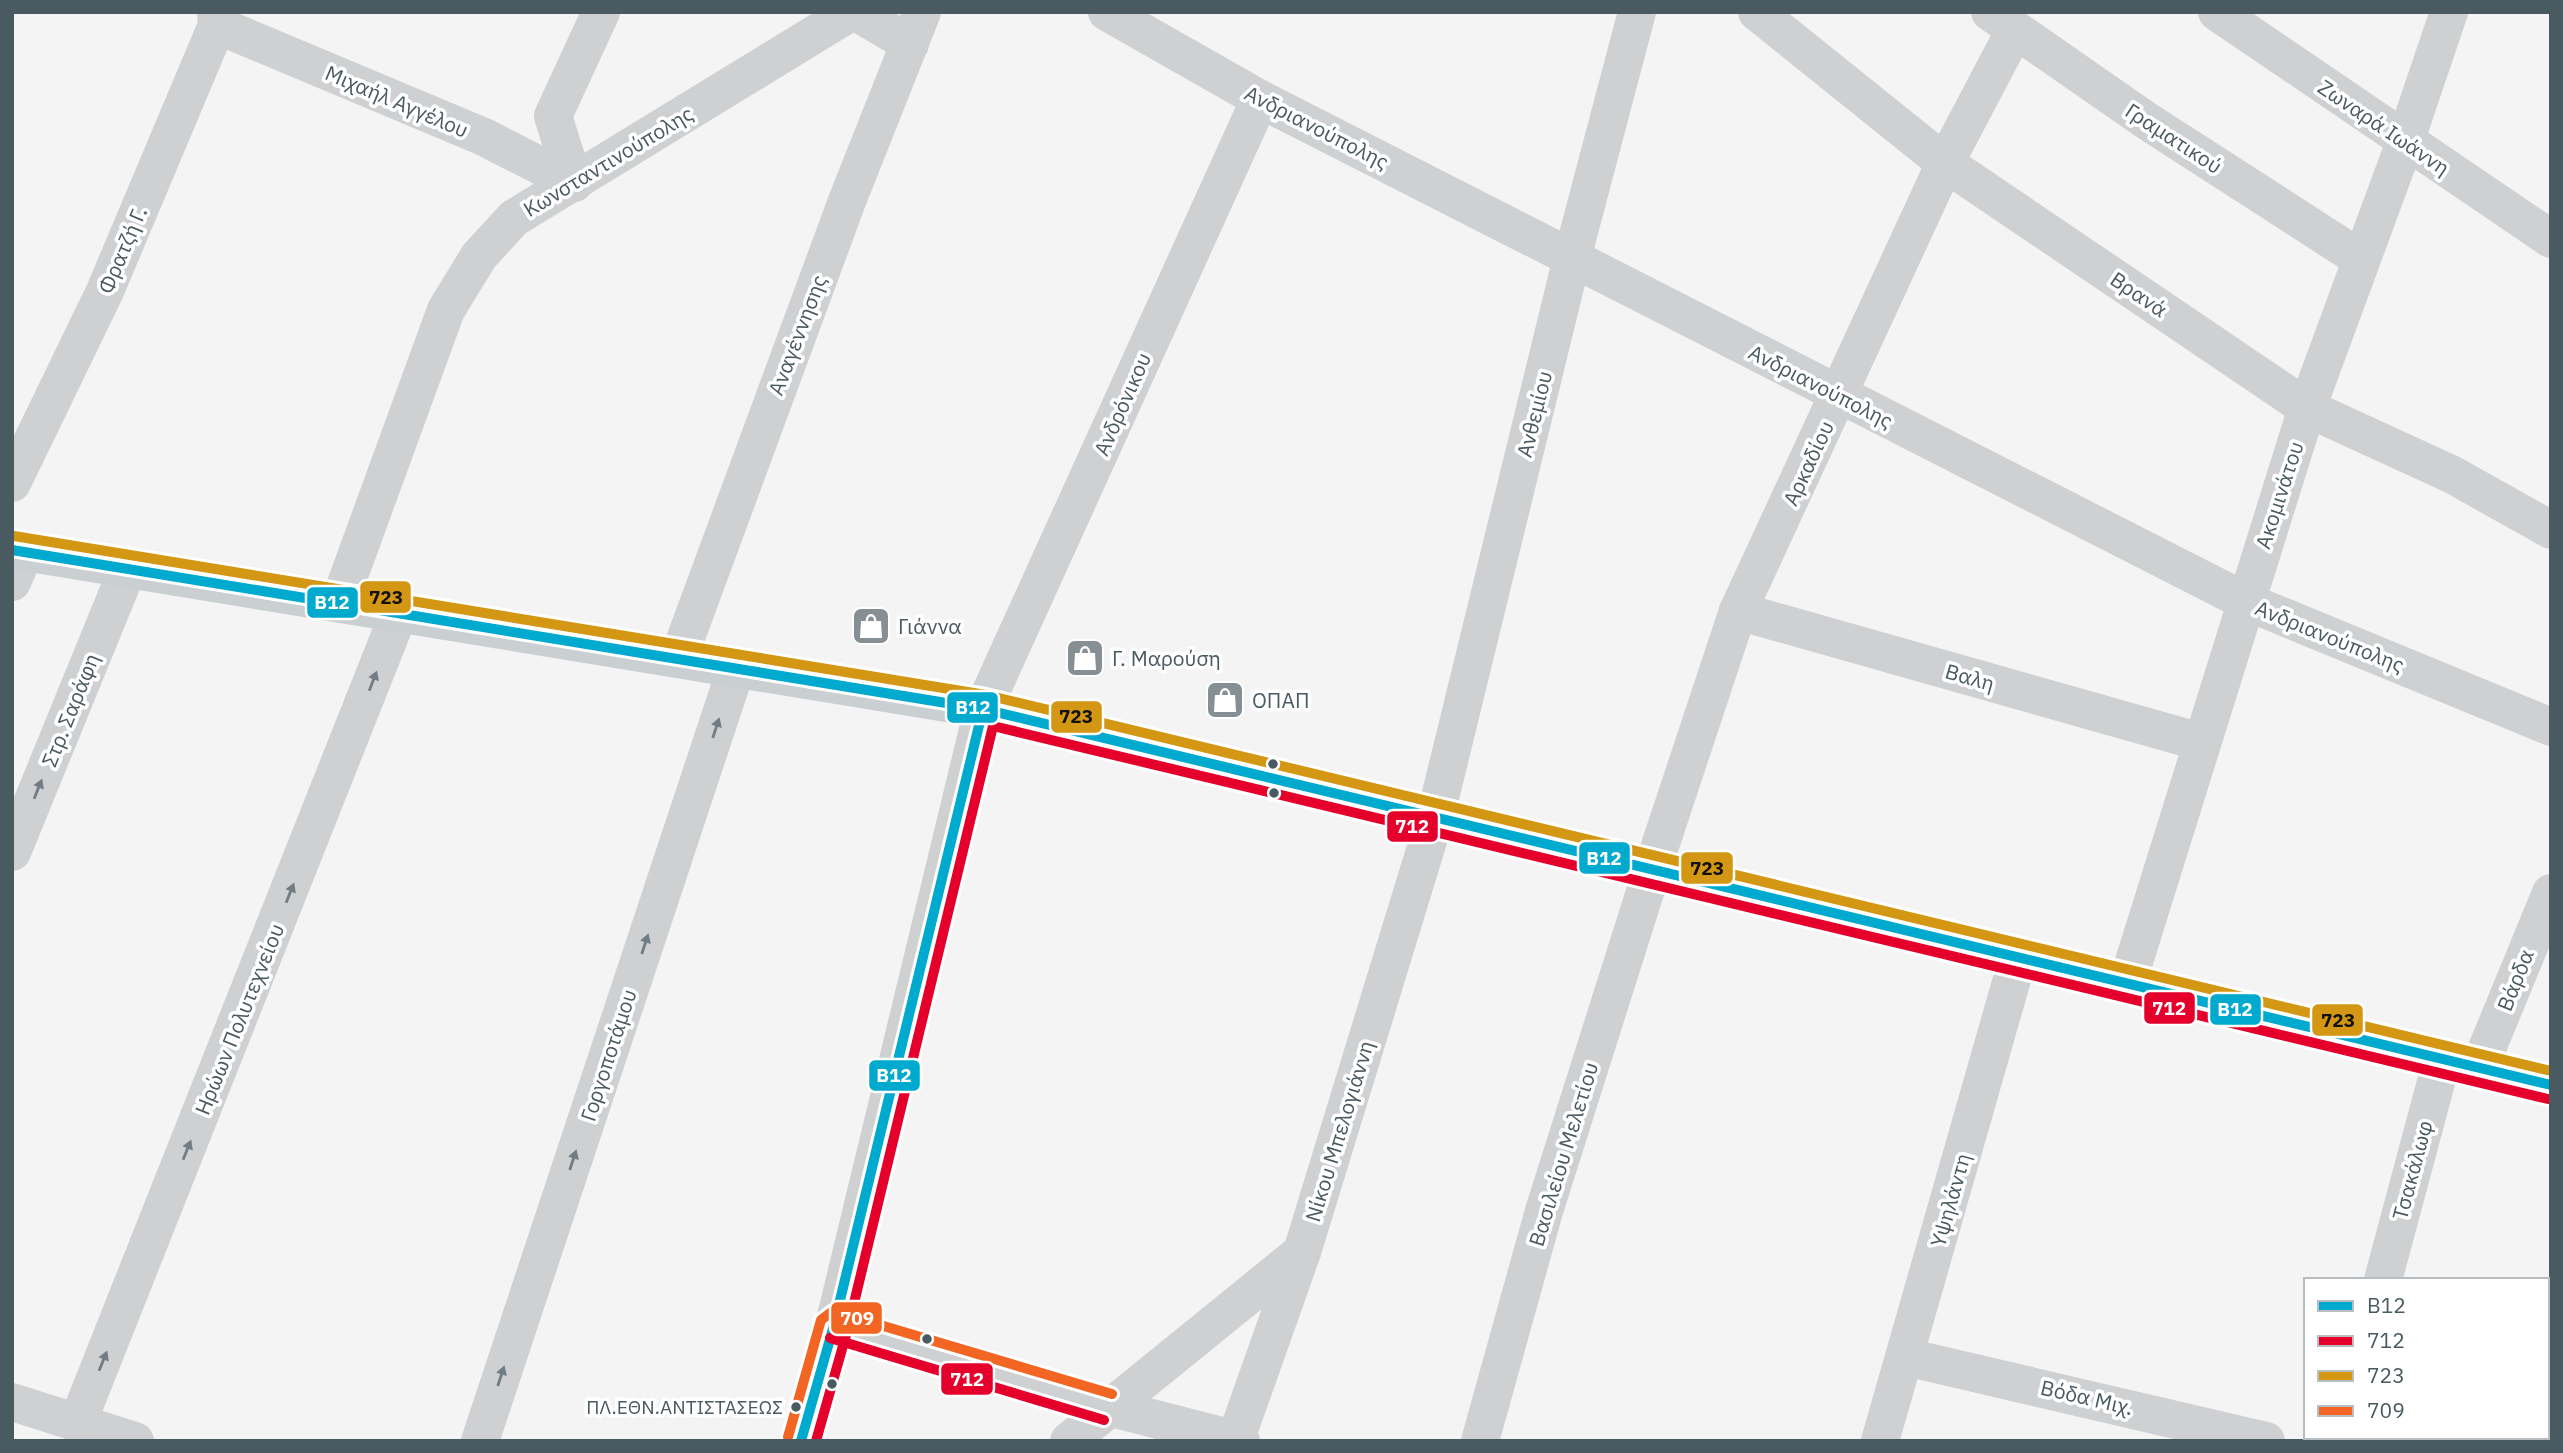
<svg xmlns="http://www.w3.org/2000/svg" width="2563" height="1453" font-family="'IBM Plex Sans',sans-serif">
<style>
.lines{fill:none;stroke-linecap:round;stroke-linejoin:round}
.minor{stroke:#ced0d2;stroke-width:38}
.major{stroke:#cacfd1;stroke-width:38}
.bus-1-casing{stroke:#fff;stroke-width:16}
.bus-2-casing{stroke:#fff;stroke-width:16}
.bus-3-casing{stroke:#fff;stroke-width:16}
.bus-4-casing{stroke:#fff;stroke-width:16}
.bus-1{stroke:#00a9ce;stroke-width:10}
.bus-2{stroke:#e4002b;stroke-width:10}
.bus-3{stroke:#d49713;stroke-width:10}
.bus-4{stroke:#f26522;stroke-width:10}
.oneway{fill:#727d83}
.bus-dot{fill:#4a5a61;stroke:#fff;stroke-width:2.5}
.labels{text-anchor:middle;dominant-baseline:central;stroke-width:7;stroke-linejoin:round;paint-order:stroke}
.bus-label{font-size:19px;fill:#4a5a61;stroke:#fff;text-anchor:end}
.street-label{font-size:21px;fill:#4a5a61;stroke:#fff}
.poi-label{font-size:21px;fill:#4a5a61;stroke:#fff;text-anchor:start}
.line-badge{stroke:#fff;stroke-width:2.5}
.badge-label{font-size:19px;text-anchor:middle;font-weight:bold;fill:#fff}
.pale-badge-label{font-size:19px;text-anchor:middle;font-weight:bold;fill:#111}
</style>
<rect width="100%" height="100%" fill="#f4f4f4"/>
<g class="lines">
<!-- minor -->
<g class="minor">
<path d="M 856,12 L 910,44"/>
<path d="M 1107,12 L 1260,99 L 2245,601 L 2551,727"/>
<path d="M 1757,12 L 1945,163 L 2307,408 L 2453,475 L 2551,530"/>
<path d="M 1990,12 L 2147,121 L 2361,259"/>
<path d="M 2217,12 L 2551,239"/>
<path d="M 217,25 L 484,137 L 574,183"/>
<path d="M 574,183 L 553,116 L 601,12"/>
<path d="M 12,483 L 105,291 L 217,25 L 216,12"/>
<path d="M 12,582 L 25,552"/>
<path d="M 339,603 L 446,310 L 479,256 L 514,218 L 851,12"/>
<path d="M 1738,611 L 2201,742"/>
<path d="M 678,659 L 847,201 L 922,12"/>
<path d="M 12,852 L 128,568"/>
<path d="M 2127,984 L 2307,408 L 2405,142 L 2449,12"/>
<path d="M 2479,1068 L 2551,893"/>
<path d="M 2383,1280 L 2442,1060"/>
<path d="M 834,1325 L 1108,1407 L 1241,1441"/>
<path d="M 1906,1357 L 2266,1441"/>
<path d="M 12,1402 L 135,1441"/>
<path d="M 77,1424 L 399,613"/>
<path d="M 480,1441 L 736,669"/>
<path d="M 801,1441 L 834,1325 L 983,709 L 1260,99"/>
<path d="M 1069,1441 L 1302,1252"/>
<path d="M 1235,1441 L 1302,1252 L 1435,818 L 1572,258 L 1637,12"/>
<path d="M 1480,1441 L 1544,1211 L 1652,870 L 1738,611 L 1945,163 L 2014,32"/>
<path d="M 1880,1441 L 2018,958"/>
<path d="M 2339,1441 L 2340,1437"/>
</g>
<!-- major -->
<path class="major" d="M 12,550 L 983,709 L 2551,1085"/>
<defs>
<g id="bus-1">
<path d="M 12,550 L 983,709 L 2551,1085"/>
<path d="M 801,1441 L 834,1325 L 983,709"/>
</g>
<g id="bus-2">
<path d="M 830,1338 L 1104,1420"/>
<path d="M 816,1441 L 848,1328 L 993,726 L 2548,1099"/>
</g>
<path id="bus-3" d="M 14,536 L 986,695 L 2551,1071"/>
<path id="bus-4" d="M 788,1437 L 821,1320 L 833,1311 L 1112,1394"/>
</defs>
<!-- bus-1 casing -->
<use href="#bus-1" class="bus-1-casing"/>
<!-- bus-2 casing -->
<use href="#bus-2" class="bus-2-casing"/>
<!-- bus-3 casing -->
<use href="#bus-3" class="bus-3-casing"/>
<!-- bus-4 casing -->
<use href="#bus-4" class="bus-4-casing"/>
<!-- bus-1 -->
<use href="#bus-1" class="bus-1"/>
<!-- bus-2 -->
<use href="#bus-2" class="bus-2"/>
<!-- bus-3 -->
<use href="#bus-3" class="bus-3"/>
<!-- bus-4 -->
<use href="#bus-4" class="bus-4"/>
</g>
<!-- one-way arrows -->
<defs><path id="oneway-solid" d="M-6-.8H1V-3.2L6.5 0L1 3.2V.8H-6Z" transform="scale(1.75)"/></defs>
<g class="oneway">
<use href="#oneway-solid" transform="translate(373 681) rotate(-69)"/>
<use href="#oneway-solid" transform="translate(716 728) rotate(-72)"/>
<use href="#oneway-solid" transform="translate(38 789) rotate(-68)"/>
<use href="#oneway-solid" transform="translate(290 893) rotate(-68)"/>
<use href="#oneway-solid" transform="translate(645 944) rotate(-72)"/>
<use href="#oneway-solid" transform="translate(187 1150) rotate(-68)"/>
<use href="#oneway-solid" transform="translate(573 1160) rotate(-72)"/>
<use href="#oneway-solid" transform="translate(103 1361) rotate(-68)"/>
<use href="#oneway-solid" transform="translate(501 1376) rotate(-72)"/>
</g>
<!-- icons -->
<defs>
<symbol id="shop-square" viewBox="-11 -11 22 22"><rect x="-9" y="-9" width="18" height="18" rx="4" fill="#869094" stroke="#fff"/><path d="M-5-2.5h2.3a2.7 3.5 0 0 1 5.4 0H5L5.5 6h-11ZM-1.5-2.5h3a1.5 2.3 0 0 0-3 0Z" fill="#fff"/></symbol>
</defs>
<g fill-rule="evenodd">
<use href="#shop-square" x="849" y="604" width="44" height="44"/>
<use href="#shop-square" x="1063" y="636" width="44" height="44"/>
<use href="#shop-square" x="1203" y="678" width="44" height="44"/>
</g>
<!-- markers -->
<g class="bus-dot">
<circle cx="1273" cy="764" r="6"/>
<circle cx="1274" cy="793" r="6"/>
<circle cx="927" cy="1339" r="6"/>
<circle cx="832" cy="1384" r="6"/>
<circle cx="796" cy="1407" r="6"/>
</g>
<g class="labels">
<!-- bus labels -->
<g class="bus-label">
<text x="783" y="1407">ΠΛ.ΕΘΝ.ΑΝΤΙΣΤΑΣΕΩΣ</text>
</g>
<!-- street labels -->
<g class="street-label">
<text transform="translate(397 101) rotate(23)">Μιχαήλ Αγγέλου</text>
<text transform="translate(1317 127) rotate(27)">Ανδριανούπολης</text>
<text transform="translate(2384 127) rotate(34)">Ζωναρά Ιωάννη</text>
<text transform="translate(2174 138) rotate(33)">Γραματικού</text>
<text transform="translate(608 161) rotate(-31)">Κωνσταντινούπολης</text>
<text transform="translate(122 250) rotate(-67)">Φρατζή Γ.</text>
<text transform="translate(2139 294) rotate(34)">Βρανά</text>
<text transform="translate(797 335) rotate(-69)">Αναγέννησης</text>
<text transform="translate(1821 386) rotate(27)">Ανδριανούπολης</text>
<text transform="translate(1122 404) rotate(-66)">Ανδρόνικου</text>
<text transform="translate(1534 414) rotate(-76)">Ανθεμίου</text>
<text transform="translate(1808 463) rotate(-65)">Αρκαδίου</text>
<text transform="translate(2279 495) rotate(-72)">Ακομινάτου</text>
<text transform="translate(2330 636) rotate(22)">Ανδριανούπολης</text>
<text transform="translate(1970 677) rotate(16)">Βαλη</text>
<text transform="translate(70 710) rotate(-68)">Στρ. Σαράφη</text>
<text transform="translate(2515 980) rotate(-68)">Βάρδα</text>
<text transform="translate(239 1019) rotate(-68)">Ηρώων Πολυτεχνείου</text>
<text transform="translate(608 1055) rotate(-72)">Γοργοποτάμου</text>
<text transform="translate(1339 1131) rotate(-73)">Νίκου Μπελογιάννη</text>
<text transform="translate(1563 1154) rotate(-73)">Βασιλείου Μελετίου</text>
<text transform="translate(2412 1170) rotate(-75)">Τσακάλωφ</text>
<text transform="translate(1950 1200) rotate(-74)">Υψηλάντη</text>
<text transform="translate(2087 1397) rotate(13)">Βόδα Μιχ.</text>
</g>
<!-- poi labels -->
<g class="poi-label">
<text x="898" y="626">Γιάννα</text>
<text x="1112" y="658">Γ. Μαρούση</text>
<text x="1252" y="700">ΟΠΑΠ</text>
</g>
</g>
<g class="line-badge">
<rect x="359" y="580" width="53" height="34" rx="7" fill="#d49713"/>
<rect x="306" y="586" width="53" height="33" rx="7" fill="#00a9ce"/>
<rect x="946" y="691" width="53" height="33" rx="7" fill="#00a9ce"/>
<rect x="1050" y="700" width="53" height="34" rx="7" fill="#d49713"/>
<rect x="1386" y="810" width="53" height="33" rx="7" fill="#e4002b"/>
<rect x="1578" y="841" width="53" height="34" rx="7" fill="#00a9ce"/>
<rect x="1680" y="851" width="54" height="34" rx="7" fill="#d49713"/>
<rect x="2143" y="991" width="53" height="34" rx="7" fill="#e4002b"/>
<rect x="2209" y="993" width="53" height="33" rx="7" fill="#00a9ce"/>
<rect x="2311" y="1003" width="53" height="34" rx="7" fill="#d49713"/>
<rect x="868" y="1059" width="53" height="33" rx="7" fill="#00a9ce"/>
<rect x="830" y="1301" width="53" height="34" rx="7" fill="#f26522"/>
<rect x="940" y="1362" width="54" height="34" rx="7" fill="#e4002b"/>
</g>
<g class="badge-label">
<text x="332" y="609">Β12</text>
<text x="973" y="714">Β12</text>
<text x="1412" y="833">712</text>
<text x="1604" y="865">Β12</text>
<text x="2169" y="1015">712</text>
<text x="2235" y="1016">Β12</text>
<text x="894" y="1082">Β12</text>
<text x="857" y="1325">709</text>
<text x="967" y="1386">712</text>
</g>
<g class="pale-badge-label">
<text x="386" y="604">723</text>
<text x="1076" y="723">723</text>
<text x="1707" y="875">723</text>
<text x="2338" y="1027">723</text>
</g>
<!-- border -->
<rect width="2563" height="1453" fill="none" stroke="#4a5a61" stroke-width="28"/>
<!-- legend -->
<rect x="2304" y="1278" width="245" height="161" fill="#ffffff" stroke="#b7bdc0" stroke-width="2"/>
<rect x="2318" y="1301" width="35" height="10" fill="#00a9ce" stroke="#b7bdc0" stroke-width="2"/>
<text x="2367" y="1313" font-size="21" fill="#4a5a61">Β12</text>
<rect x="2318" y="1336" width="35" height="10" fill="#e4002b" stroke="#b7bdc0" stroke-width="2"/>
<text x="2367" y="1348" font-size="21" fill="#4a5a61">712</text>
<rect x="2318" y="1371" width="35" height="10" fill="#d49713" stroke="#b7bdc0" stroke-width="2"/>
<text x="2367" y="1383" font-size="21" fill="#4a5a61">723</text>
<rect x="2318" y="1406" width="35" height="10" fill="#f26522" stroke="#b7bdc0" stroke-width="2"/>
<text x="2367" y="1418" font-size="21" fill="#4a5a61">709</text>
</svg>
